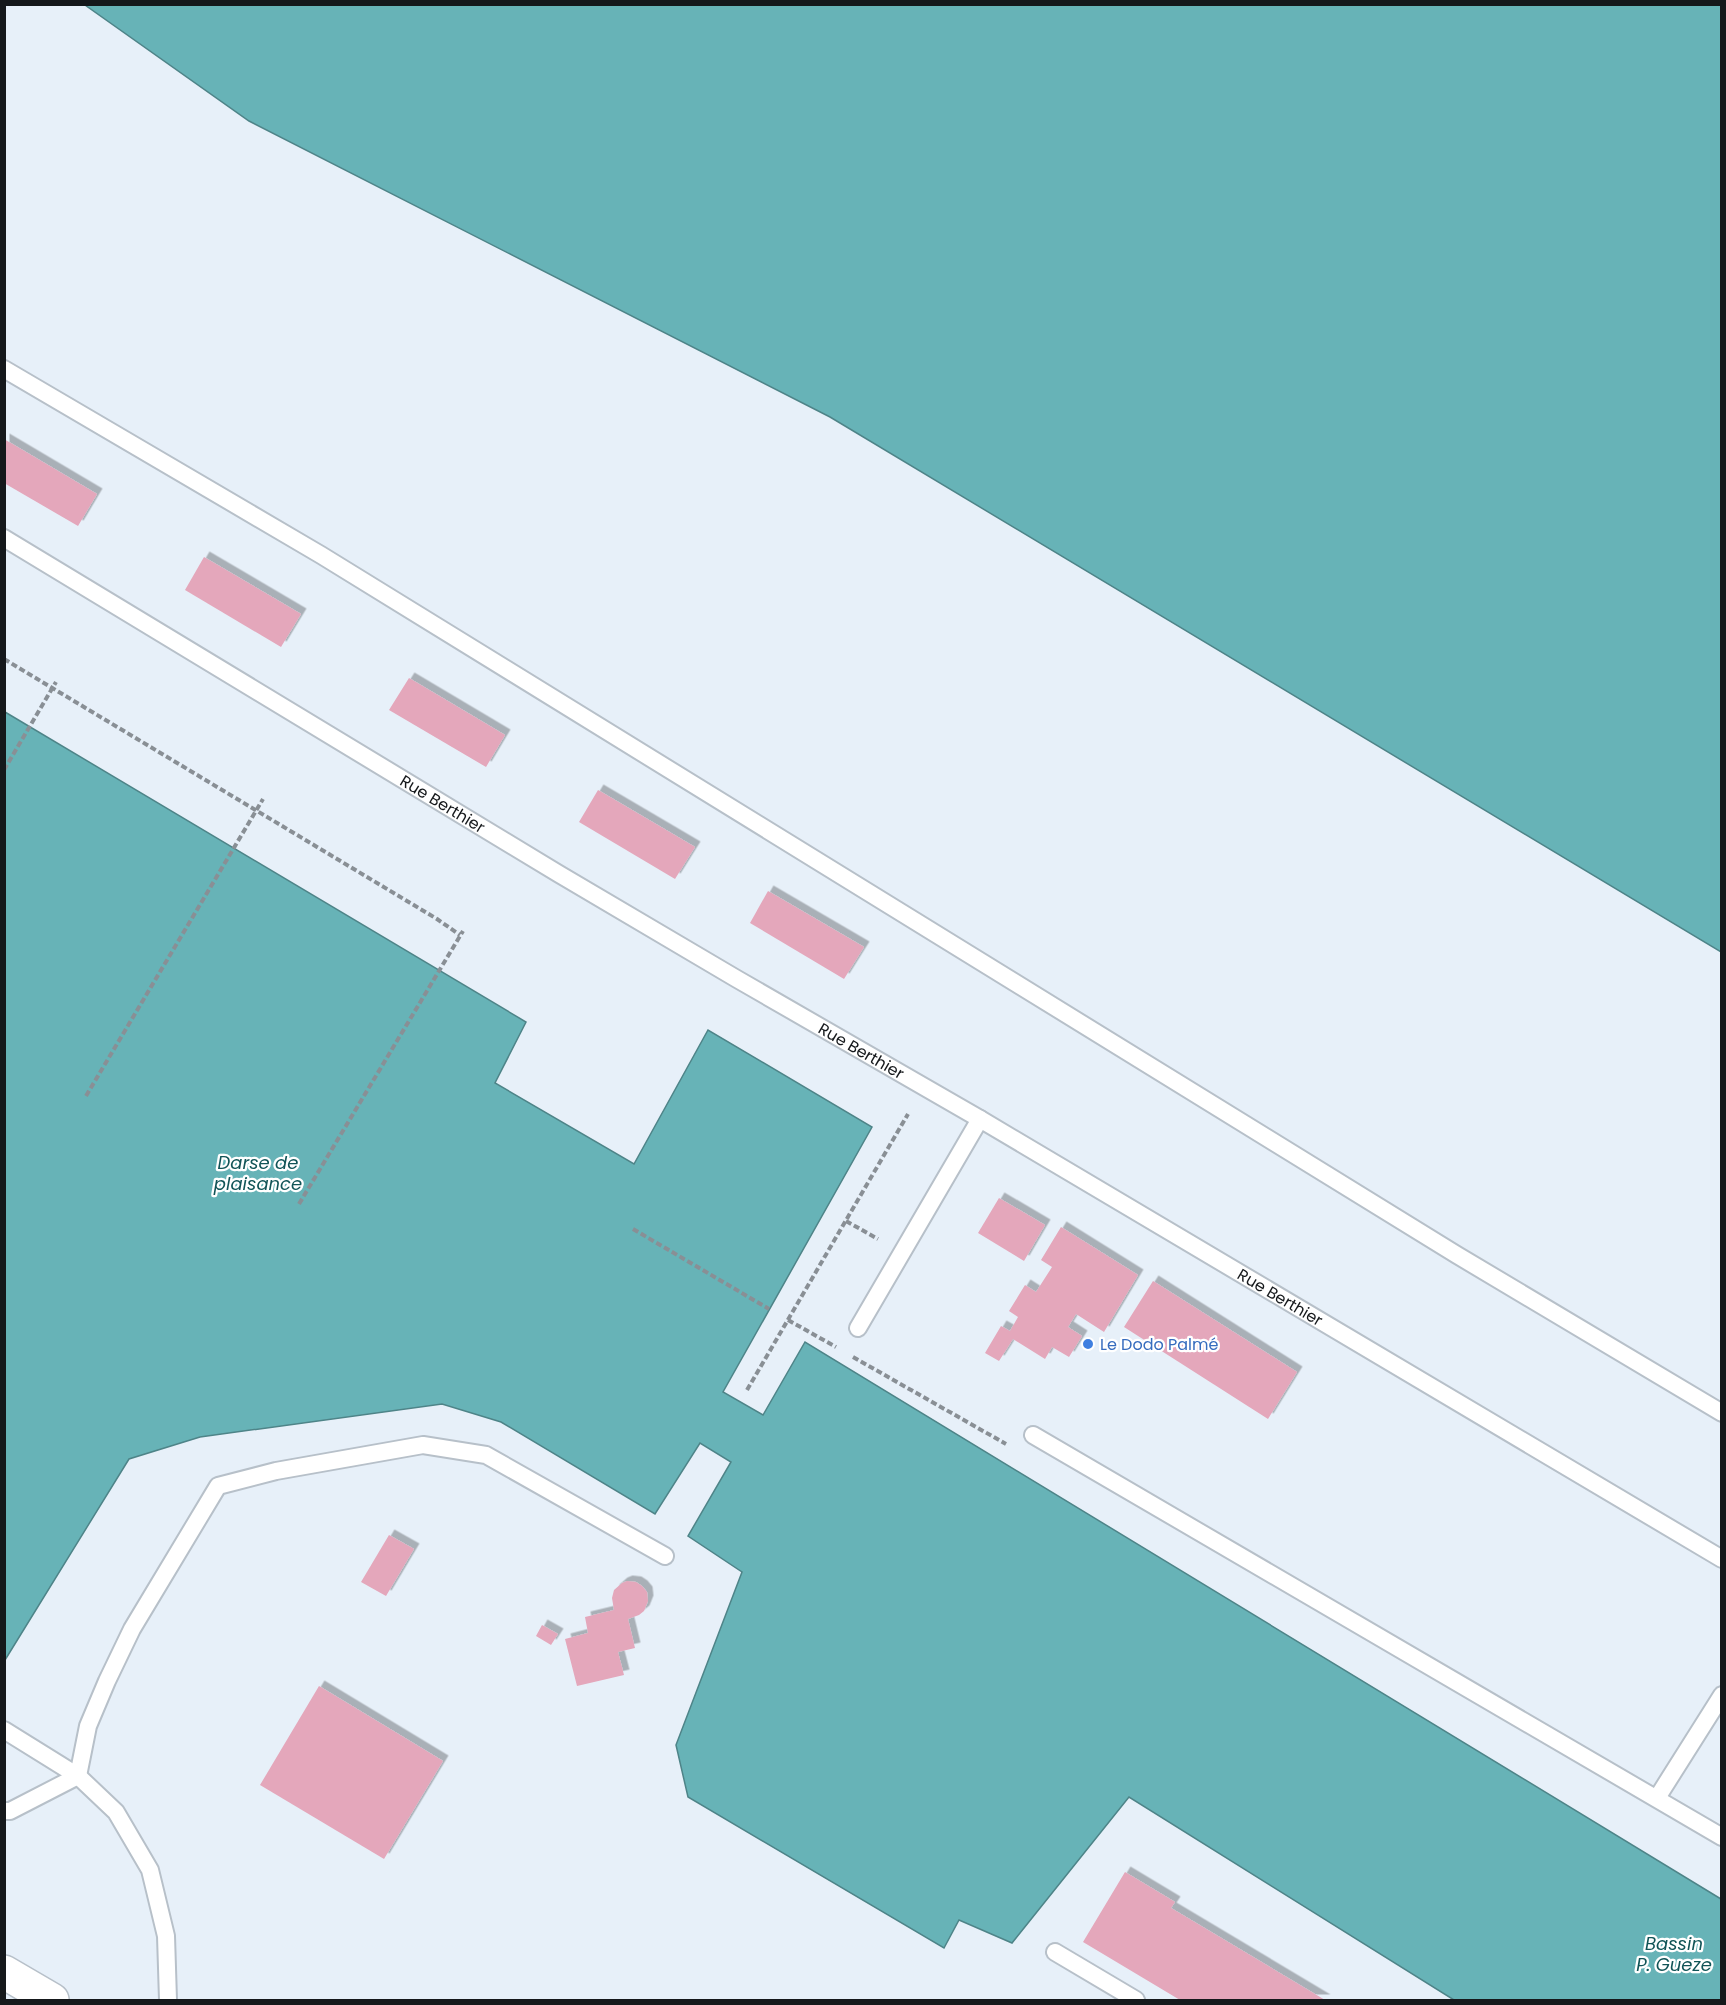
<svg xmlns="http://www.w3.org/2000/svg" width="1726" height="2005" font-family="Poppins,sans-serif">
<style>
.water{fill:#67b3b7;stroke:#4e8488;stroke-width:1.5}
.building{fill:#e4a7bb;filter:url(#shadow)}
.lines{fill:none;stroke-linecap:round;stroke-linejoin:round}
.lane-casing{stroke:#b7c0c9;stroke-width:20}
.secondary-casing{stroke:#b7c0c9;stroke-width:36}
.path{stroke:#898f95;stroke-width:4;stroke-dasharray:6 3;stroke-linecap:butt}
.lane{stroke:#fff;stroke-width:16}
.secondary{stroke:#fff;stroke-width:33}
.shop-dot{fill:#3f7fe0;stroke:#fff;stroke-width:2}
.labels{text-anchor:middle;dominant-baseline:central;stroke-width:4.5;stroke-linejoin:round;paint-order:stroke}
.street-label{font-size:16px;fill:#15181b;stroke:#fff}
.shop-label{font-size:16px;fill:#366cbe;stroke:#fff;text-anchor:start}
.water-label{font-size:18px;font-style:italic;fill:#115457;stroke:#fff}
</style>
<defs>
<filter id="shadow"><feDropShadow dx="5.5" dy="-5.5" stdDeviation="0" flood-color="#0004"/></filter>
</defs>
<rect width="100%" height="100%" fill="#e7f0f9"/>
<!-- water -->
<g class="water">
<path d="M 85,5 L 1721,5 L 1721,952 L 830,417 L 249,121 Z"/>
<path d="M 5,712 L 526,1022 L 495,1083 L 634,1164 L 708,1030 L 872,1127 L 723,1392 L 763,1415 L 805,1342 L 1721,1899 L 1721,2000 L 1454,2000 L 1129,1797 L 1012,1943 L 959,1920 L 944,1948 L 688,1797 L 676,1745 L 742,1572 L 688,1536 L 731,1462 L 700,1443 L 655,1514 L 501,1422 L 442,1404 L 200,1437 L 129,1459 L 5,1660 Z"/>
</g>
<!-- building -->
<g class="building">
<path d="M 4,439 L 97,494 L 78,526 L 4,483 Z"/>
<path d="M 204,557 L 301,614 L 281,647 L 185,590 Z"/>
<path d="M 409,678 L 505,735 L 486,767 L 389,710 Z"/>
<path d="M 598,790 L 695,847 L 675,879 L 579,822 Z"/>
<path d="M 768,891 L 864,947 L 844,979 L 750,923 Z"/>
<path d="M 999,1198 L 1045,1225 L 1024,1261 L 978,1233 Z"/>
<path d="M 1061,1227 L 1138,1275 L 1104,1332 L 1076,1314 L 1068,1327 L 1082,1336 L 1069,1357 L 1052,1347 L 1045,1359 L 1013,1339 L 999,1361 L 985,1353 L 1001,1326 L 1010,1331 L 1018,1317 L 1009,1311 L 1025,1285 L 1036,1292 L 1052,1267 L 1041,1260 Z"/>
<path d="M 1153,1281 L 1297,1372 L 1268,1419 L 1124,1327 Z"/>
<path d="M 389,1535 L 414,1549 L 386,1596 L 361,1582 Z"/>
<path d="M 627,1581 L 636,1582 L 642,1586 L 647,1592 L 648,1601 L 644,1611 L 639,1615 L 628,1619 L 635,1648 L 618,1652 L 624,1675 L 577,1686 L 565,1639 L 588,1633 L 585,1617 L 614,1610 L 612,1598 L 614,1590 L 622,1583 Z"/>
<path d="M 542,1625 L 558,1634 L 551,1645 L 536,1636 Z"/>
<path d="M 319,1686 L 443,1761 L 384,1859 L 260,1785 Z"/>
<path d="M 1125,1872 L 1175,1902 L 1171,1908 L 1325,2000 L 1180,2000 L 1083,1942 Z"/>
</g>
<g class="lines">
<defs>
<g id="lane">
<path d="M 4,369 L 321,555 L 1457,1255 L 1722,1413"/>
<path id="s1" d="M 4,538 L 559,874 L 737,979 L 980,1119 L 1722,1559"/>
<path d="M 858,1328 L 980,1119"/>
<path d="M 1033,1435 L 1722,1837"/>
<path d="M 4,1730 L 78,1776 L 116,1812 L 150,1870 L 166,1936 L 168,2000"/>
<path d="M 78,1776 L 88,1726 L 107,1681 L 132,1629 L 218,1486 L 276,1471 L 423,1445 L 486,1455 L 665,1556"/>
<path d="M 1657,1798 L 1722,1695"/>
<path d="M 4,1811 L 10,1811 L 78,1776"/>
<path d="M 1055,1952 L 1136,2000"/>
</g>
<path id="secondary" d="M 4,1972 L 52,2000"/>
</defs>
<!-- lane casing -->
<use href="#lane" class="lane-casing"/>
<!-- secondary casing -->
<use href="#secondary" class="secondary-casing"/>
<!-- path -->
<g class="path">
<path d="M 4,659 L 437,919 L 460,935"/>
<path d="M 4,770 L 56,682"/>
<path d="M 86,1096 L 263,799"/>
<path d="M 299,1204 L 463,931"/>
<path d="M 846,1221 L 878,1239"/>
<path d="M 633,1229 L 769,1309"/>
<path d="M 788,1320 L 836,1347"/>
<path d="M 853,1357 L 1006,1444"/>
<path d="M 747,1390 L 908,1114"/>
</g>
<!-- lane -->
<use href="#lane" class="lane"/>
<!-- secondary -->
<use href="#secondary" class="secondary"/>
</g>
<!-- markers -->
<circle class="shop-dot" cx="1088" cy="1344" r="6"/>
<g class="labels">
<!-- street labels -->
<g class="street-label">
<text stroke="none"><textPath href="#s1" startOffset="513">Rue Berthier</textPath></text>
<text stroke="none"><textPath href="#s1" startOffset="999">Rue Berthier</textPath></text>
<text stroke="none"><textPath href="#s1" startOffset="1485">Rue Berthier</textPath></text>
</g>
<!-- shop labels -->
<g class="shop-label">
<text x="1100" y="1344">Le Dodo Palmé</text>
</g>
<!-- water labels -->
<g class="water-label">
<text x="258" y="1162">Darse de<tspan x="258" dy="21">plaisance</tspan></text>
<text x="1674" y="1943">Bassin<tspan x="1674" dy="21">P. Gueze</tspan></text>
</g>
</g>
<!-- border -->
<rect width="1726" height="2005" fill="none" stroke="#15181b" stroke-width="12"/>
</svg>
